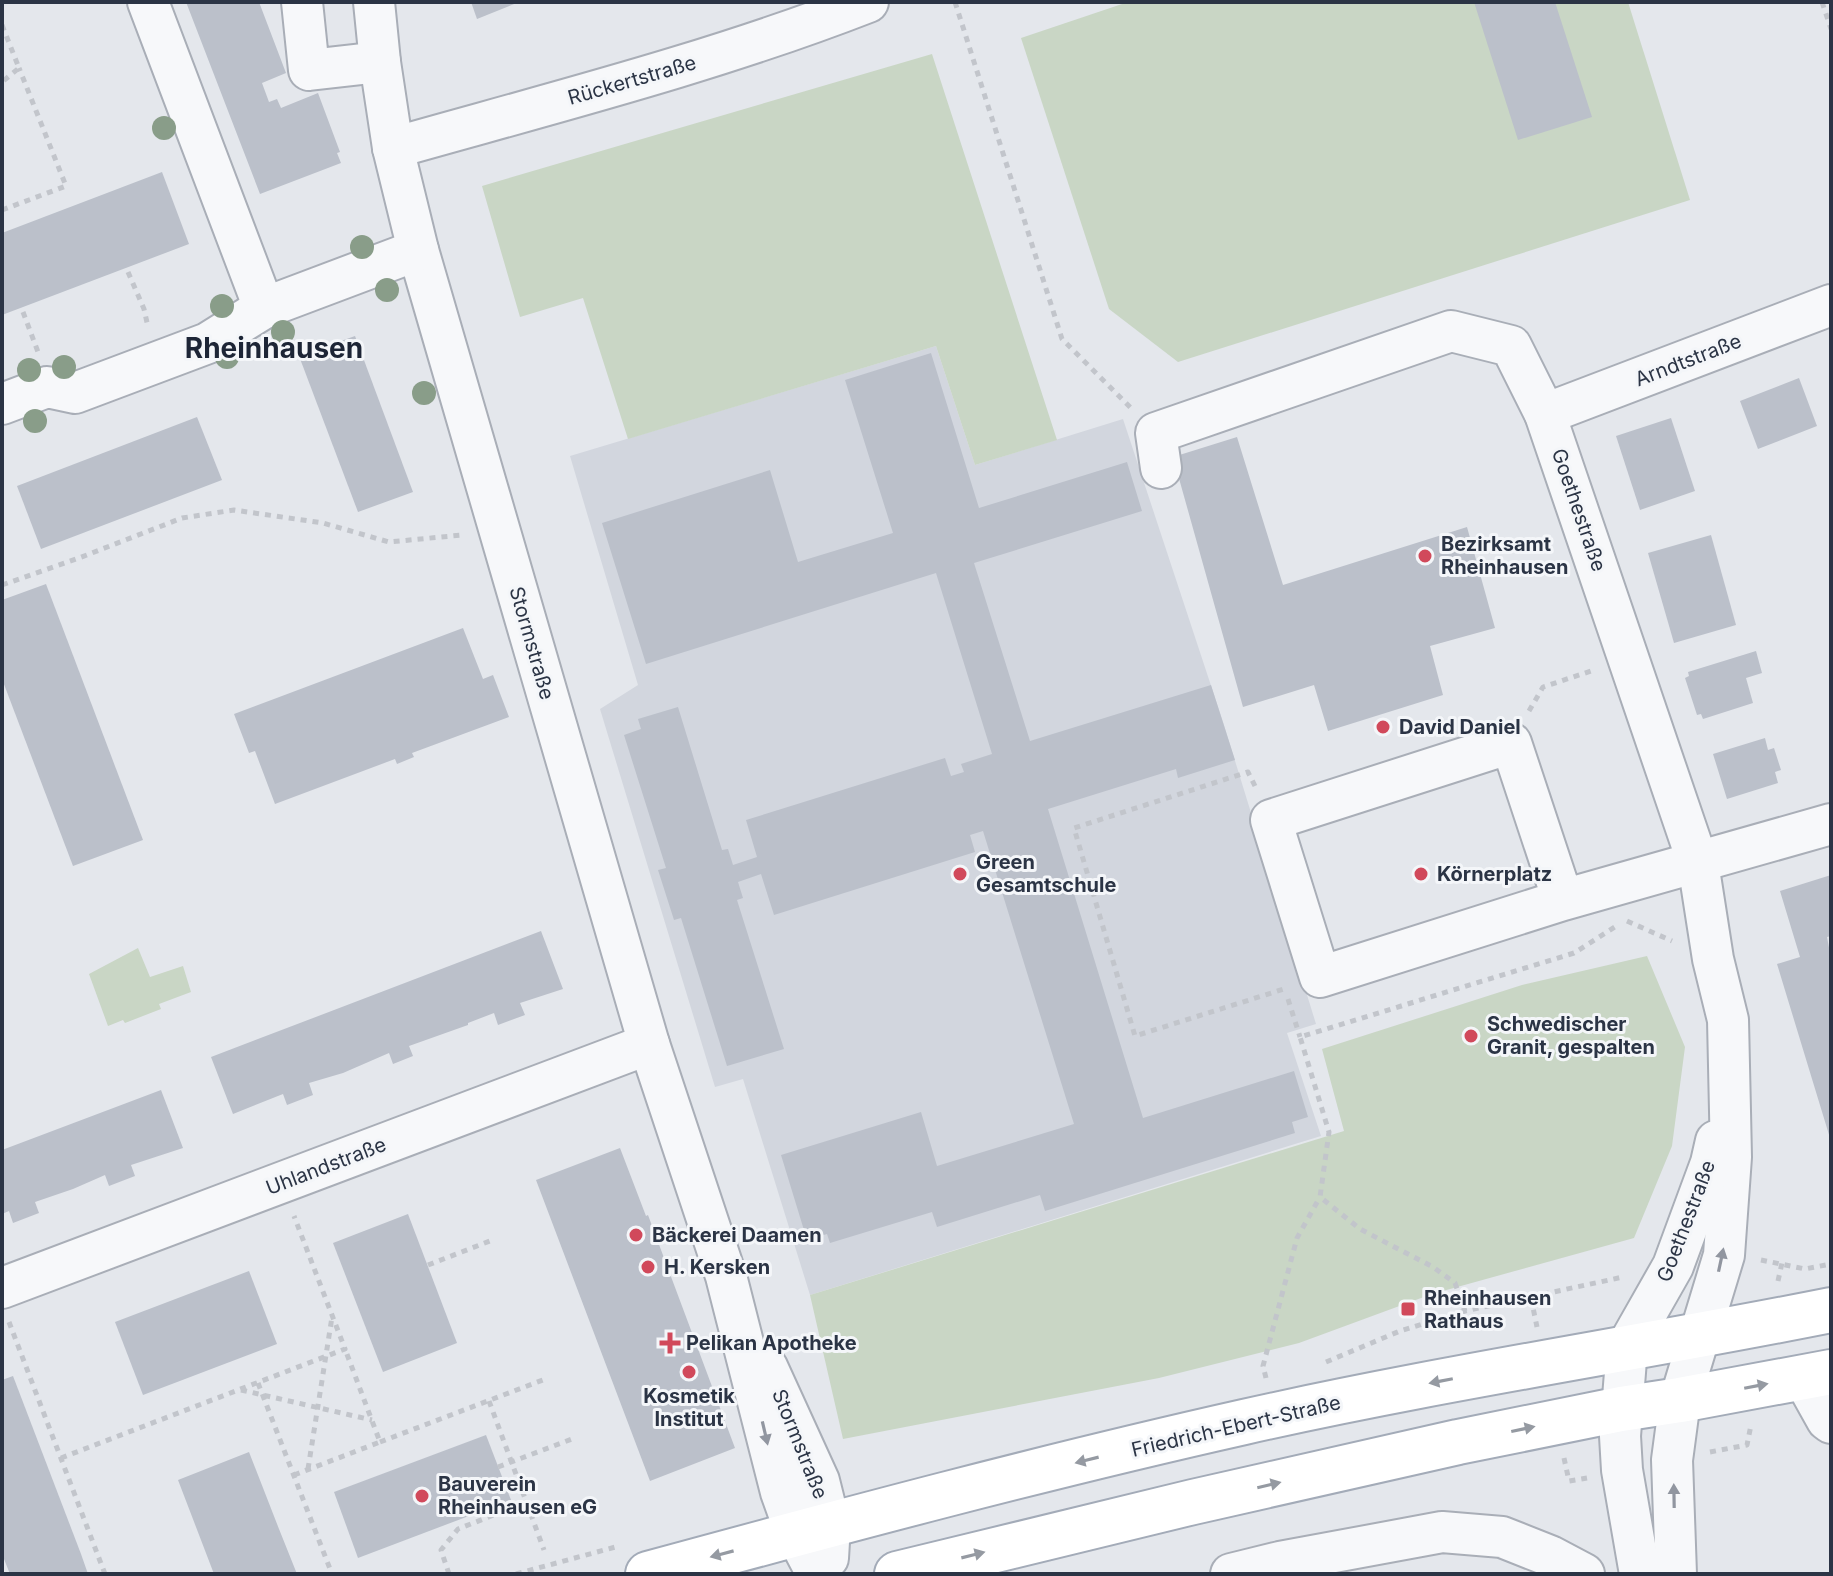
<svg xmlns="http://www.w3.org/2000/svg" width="1833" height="1576" font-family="Inter,sans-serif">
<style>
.built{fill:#d2d6de}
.green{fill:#c9d6c5}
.building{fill:#bbc0ca}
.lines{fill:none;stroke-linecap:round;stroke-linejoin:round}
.minor-casing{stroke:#a9aeb7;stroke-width:44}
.major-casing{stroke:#a3abb8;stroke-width:48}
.path{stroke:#c2c5cb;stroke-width:5;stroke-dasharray:6 6;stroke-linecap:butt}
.minor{stroke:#f7f8fa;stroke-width:40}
.major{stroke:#fff;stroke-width:44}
.tree{fill:#899d89}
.oneway{fill:#9196a0}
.oneway2{fill:#959aa2}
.poi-dot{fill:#d1495b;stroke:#f4f6f9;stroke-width:3}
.labels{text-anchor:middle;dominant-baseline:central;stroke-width:6;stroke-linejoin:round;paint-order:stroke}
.street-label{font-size:20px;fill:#2b3445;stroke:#f4f6f9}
.poi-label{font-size:20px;font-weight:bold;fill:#2b3445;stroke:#f4f6f9;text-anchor:start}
.district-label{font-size:28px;font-weight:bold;fill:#1d2536;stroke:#f4f6f9}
</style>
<rect width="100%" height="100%" fill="#e4e7ec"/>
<!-- built -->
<path class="built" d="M 936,346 L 975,465 L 1123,419 L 1224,725 L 1316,1024 L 1287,1033 L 1321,1136 L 810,1295 L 743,1079 L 715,1087 L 600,709 L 638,685 L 570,456 Z"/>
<!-- green -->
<g class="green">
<path d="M 1128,2 L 1628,2 L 1690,200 L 1178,362 L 1109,309 L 1021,38 Z"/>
<path d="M 932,54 L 1057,440 L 975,465 L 936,346 L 628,439 L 583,298 L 520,317 L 482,186 Z"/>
<path d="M 138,948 L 150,977 L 183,966 L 191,992 L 159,1004 L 161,1009 L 125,1023 L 123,1020 L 108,1026 L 89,974 Z"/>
<path d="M 1647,956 L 1685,1047 L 1672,1146 L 1634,1238 L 1432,1294 L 1299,1343 L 1159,1378 L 843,1439 L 810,1295 L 1344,1131 L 1322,1049 L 1522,985 Z"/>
</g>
<!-- building -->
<g class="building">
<path d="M 186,2 L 259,2 L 286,73 L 262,83 L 269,102 L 277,99 L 281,108 L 318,93 L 340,152 L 337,153 L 341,163 L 260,194 Z"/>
<path d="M 471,2 L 519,2 L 477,19 Z"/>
<path d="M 1474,2 L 1555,2 L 1592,117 L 1518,140 Z"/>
<path d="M 162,172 L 189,244 L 2,315 L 2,233 Z"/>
<path d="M 355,336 L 413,492 L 358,512 L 299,356 Z"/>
<path d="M 931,353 L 979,508 L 1127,462 L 1142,511 L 974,563 L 1030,741 L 1211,685 L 1235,760 L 1178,778 L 1176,769 L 1048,809 L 1143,1118 L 1294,1071 L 1308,1117 L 1292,1122 L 1295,1133 L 1045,1211 L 1040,1195 L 937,1227 L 932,1212 L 830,1243 L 827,1234 L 807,1240 L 781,1155 L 921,1112 L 937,1166 L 1074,1124 L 983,831 L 970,835 L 975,852 L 774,915 L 761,874 L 738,882 L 743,898 L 737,900 L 784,1049 L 727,1066 L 681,918 L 674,920 L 658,870 L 666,868 L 624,735 L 641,729 L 638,719 L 678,707 L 722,850 L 728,849 L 733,865 L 757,857 L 746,820 L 945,758 L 951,776 L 964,772 L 961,764 L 992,754 L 936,573 L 646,664 L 602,523 L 770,470 L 798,562 L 893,533 L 845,380 Z"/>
<path d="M 1799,378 L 1817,426 L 1758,449 L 1740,401 Z"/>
<path d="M 197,417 L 222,480 L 41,549 L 17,486 Z"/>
<path d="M 1671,418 L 1695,491 L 1640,510 L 1616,436 Z"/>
<path d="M 1237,437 L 1283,585 L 1467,527 L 1495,628 L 1430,646 L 1443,695 L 1328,731 L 1314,685 L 1243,707 L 1173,457 Z"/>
<path d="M 1711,535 L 1736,625 L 1674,643 L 1648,553 Z"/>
<path d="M 46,584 L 143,840 L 73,866 L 2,679 L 2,600 Z"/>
<path d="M 463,628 L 483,679 L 493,675 L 509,717 L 412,753 L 414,757 L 397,764 L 395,759 L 275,804 L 255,751 L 249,753 L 234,714 Z"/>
<path d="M 1756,651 L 1762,673 L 1746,678 L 1753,703 L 1703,719 L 1701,714 L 1697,715 L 1685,678 L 1689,676 L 1688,672 Z"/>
<path d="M 1765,738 L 1768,750 L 1774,748 L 1781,770 L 1775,772 L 1778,783 L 1727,799 L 1713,754 Z"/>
<path d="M 1831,875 L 1831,936 L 1827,937 L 1831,958 L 1830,1138 L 1777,964 L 1800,957 L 1780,891 Z"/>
<path d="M 541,931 L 563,989 L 520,1003 L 525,1015 L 498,1025 L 494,1013 L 468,1023 L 468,1025 L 409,1046 L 413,1056 L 393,1064 L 389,1053 L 343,1073 L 309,1083 L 313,1095 L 287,1105 L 283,1094 L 233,1114 L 211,1057 Z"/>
<path d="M 161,1090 L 183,1148 L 131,1165 L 135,1176 L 109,1186 L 105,1175 L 73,1189 L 35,1202 L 39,1213 L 13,1223 L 9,1211 L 2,1214 L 2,1150 Z"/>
<path d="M 620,1148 L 646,1216 L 648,1215 L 735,1448 L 650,1481 L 536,1180 Z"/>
<path d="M 408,1214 L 457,1343 L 383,1372 L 333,1243 Z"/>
<path d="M 249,1271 L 277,1344 L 143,1395 L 115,1322 Z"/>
<path d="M 13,1376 L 81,1554 L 88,1574 L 10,1574 L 2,1554 L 2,1380 Z"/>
<path d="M 486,1435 L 511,1500 L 358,1558 L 334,1492 Z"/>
<path d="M 249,1452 L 279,1529 L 297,1574 L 214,1574 L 178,1480 Z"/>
</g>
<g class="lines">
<defs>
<g id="minor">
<path d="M 148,2 L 264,308"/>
<path d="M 302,2 L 309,70 L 380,62"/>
<path d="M 374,2 L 380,62 L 393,148 L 418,250 L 649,1044 L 726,1276 L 781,1492 L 796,1534 L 817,1574"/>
<path d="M 393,148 C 552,103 714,62 868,2"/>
<path d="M 2,404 L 47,387 L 75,393 L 208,343 L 264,308 L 418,250"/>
<path d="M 1545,414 L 1831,305"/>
<path d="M 1161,468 L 1156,433 L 1451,331 L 1511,346 L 1545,414 L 1698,863 L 1713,959 L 1728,1020 L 1731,1157 L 1724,1255 L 1680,1400 L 1672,1460 L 1676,1574"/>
<path d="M 1563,900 L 1511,743 L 1271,820 L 1320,977 L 1563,900 L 1831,824"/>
<path d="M 2,1288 L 649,1044"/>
<path d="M 767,1367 L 819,1481 L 830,1525 L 828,1558"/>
<path d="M 1803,1377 L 1827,1420 L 1831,1423"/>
<path d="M 1231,1574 L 1280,1562 L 1442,1532 L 1502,1537 L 1550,1556 L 1584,1574"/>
<path d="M 1640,1574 L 1622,1470 L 1620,1436 L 1627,1347 L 1673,1266 L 1711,1163 L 1716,1141"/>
</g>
<g id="major">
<path d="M 648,1574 C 846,1520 1044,1467 1244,1422 C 1439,1378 1636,1349 1831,1310"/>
<path d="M 897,1574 L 1193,1502 L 1458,1442 L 1621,1409 L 1680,1400 L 1831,1372"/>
</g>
</defs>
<!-- minor casing -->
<use href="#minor" class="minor-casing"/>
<!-- major casing -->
<use href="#major" class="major-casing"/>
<!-- path -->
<g class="path">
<path d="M 955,2 L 1062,339 L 1131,408"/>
<path d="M 1822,2 L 1831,29"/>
<path d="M 2,25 L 19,68 L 2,82"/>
<path d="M 2,210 L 66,186 L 19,68"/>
<path d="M 128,272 L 144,309 L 148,327"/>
<path d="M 23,312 L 38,352"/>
<path d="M 2,585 L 79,558 L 182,518 L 234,510 L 323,523 L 389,542 L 462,535"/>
<path d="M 1529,711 L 1543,687 L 1594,670"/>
<path d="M 1255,786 L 1248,772 L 1074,828 L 1135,1036 L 1284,989"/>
<path d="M 1627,921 L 1672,941"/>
<path d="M 1288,999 L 1300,1037"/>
<path d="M 1761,1260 L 1805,1269 L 1831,1264"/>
<path d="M 428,1265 L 495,1239"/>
<path d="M 1778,1281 L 1782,1263"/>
<path d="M 1531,1298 L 1537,1327"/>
<path d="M 1465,1311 L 1455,1283 L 1433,1267 L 1360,1229 L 1320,1197 L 1329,1132 L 1300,1037 L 1574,953 L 1618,925"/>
<path d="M 9,1322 L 105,1574"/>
<path d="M 1326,1362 L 1400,1331 L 1465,1311 L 1623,1277"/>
<path d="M 1266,1378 L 1263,1366 L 1297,1238 L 1320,1197"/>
<path d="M 258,1383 L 332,1574"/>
<path d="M 241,1390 L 372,1420"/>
<path d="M 489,1401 L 544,1550"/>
<path d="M 380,1442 L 548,1378"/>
<path d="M 1710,1452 L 1747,1445 L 1751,1425"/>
<path d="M 61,1458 L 345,1349 L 294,1216"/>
<path d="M 1564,1458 L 1569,1481 L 1587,1478"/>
<path d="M 498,1467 L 572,1439"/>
<path d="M 308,1469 L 332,1317"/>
<path d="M 294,1475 L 380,1442 L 345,1349"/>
<path d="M 449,1574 L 441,1550 L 458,1529 L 527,1502"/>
<path d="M 516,1574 L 619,1546"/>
</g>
<!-- minor -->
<use href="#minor" class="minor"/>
<!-- major -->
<use href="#major" class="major"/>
</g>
<!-- trees -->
<g class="tree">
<circle cx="164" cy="128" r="12"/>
<circle cx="362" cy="247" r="12"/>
<circle cx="387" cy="290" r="12"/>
<circle cx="222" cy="306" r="12"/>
<circle cx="283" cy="332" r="12"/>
<circle cx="227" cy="357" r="12"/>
<circle cx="64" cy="367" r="12"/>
<circle cx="29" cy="370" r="12"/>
<circle cx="424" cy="393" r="12"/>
<circle cx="35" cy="421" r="12"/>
</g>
<!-- one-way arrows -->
<defs><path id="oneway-solid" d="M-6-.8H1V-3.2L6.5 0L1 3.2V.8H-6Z" transform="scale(2)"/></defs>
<g class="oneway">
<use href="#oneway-solid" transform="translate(1721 1260) rotate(-78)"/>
<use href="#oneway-solid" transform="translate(765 1433) rotate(77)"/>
<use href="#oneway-solid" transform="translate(1674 1496) rotate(-91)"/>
</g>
<g class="oneway2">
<use href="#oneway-solid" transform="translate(1441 1381) rotate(169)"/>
<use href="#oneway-solid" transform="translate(1756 1386) rotate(-11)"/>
<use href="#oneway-solid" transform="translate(1523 1429) rotate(-12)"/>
<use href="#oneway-solid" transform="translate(1087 1460) rotate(166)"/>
<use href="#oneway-solid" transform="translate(1269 1485) rotate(-13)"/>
<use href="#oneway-solid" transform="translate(722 1554) rotate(165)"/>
<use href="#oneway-solid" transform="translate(973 1555) rotate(-14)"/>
</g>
<!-- markers -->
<g class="poi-dot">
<circle cx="1425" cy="556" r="8"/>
<circle cx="1383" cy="727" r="8"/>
<circle cx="960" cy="874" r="8"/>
<circle cx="1421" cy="874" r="8"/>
<circle cx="1471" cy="1036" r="8"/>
<circle cx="636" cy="1235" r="8"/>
<circle cx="648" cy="1267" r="8"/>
<rect x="1400" y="1301" width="16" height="16" rx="4"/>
<path d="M666 1331h8v8h8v8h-8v8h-8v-8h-8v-8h8z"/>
<circle cx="689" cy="1372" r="8"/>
<circle cx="422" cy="1496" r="8"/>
</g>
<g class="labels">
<!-- street labels -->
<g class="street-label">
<text transform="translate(632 80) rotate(-16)">Rückertstraße</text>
<text transform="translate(1688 360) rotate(-21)">Arndtstraße</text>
<text transform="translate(1579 510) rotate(71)">Goethestraße</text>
<text transform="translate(532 643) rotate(74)">Stormstraße</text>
<text transform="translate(326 1166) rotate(-21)">Uhlandstraße</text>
<text transform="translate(1686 1221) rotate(-69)">Goethestraße</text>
<text transform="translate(1236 1426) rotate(-13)">Friedrich-Ebert-Straße</text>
<text transform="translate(800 1444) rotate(68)">Stormstraße</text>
</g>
<!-- poi labels -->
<g class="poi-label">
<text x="1441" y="544">Bezirksamt<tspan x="1441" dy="23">Rheinhausen</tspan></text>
<text x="1399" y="727">David Daniel</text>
<text x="976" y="862">Green<tspan x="976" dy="23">Gesamtschule</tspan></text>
<text x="1437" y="874">Körnerplatz</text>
<text x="1487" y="1024">Schwedischer<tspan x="1487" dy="23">Granit, gespalten</tspan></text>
<text x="652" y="1235">Bäckerei Daamen</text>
<text x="664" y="1267">H. Kersken</text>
<text x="1424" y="1298">Rheinhausen<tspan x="1424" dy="23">Rathaus</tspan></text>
<text x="686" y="1343">Pelikan Apotheke</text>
<text x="689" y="1396" text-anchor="middle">Kosmetik<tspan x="689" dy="23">Institut</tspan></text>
<text x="438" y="1484">Bauverein<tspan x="438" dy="23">Rheinhausen eG</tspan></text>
</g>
<!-- district labels -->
<g class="district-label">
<text x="274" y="348">Rheinhausen</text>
</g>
</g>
<!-- border -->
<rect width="1833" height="1576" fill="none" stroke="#2b3445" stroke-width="8"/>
</svg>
